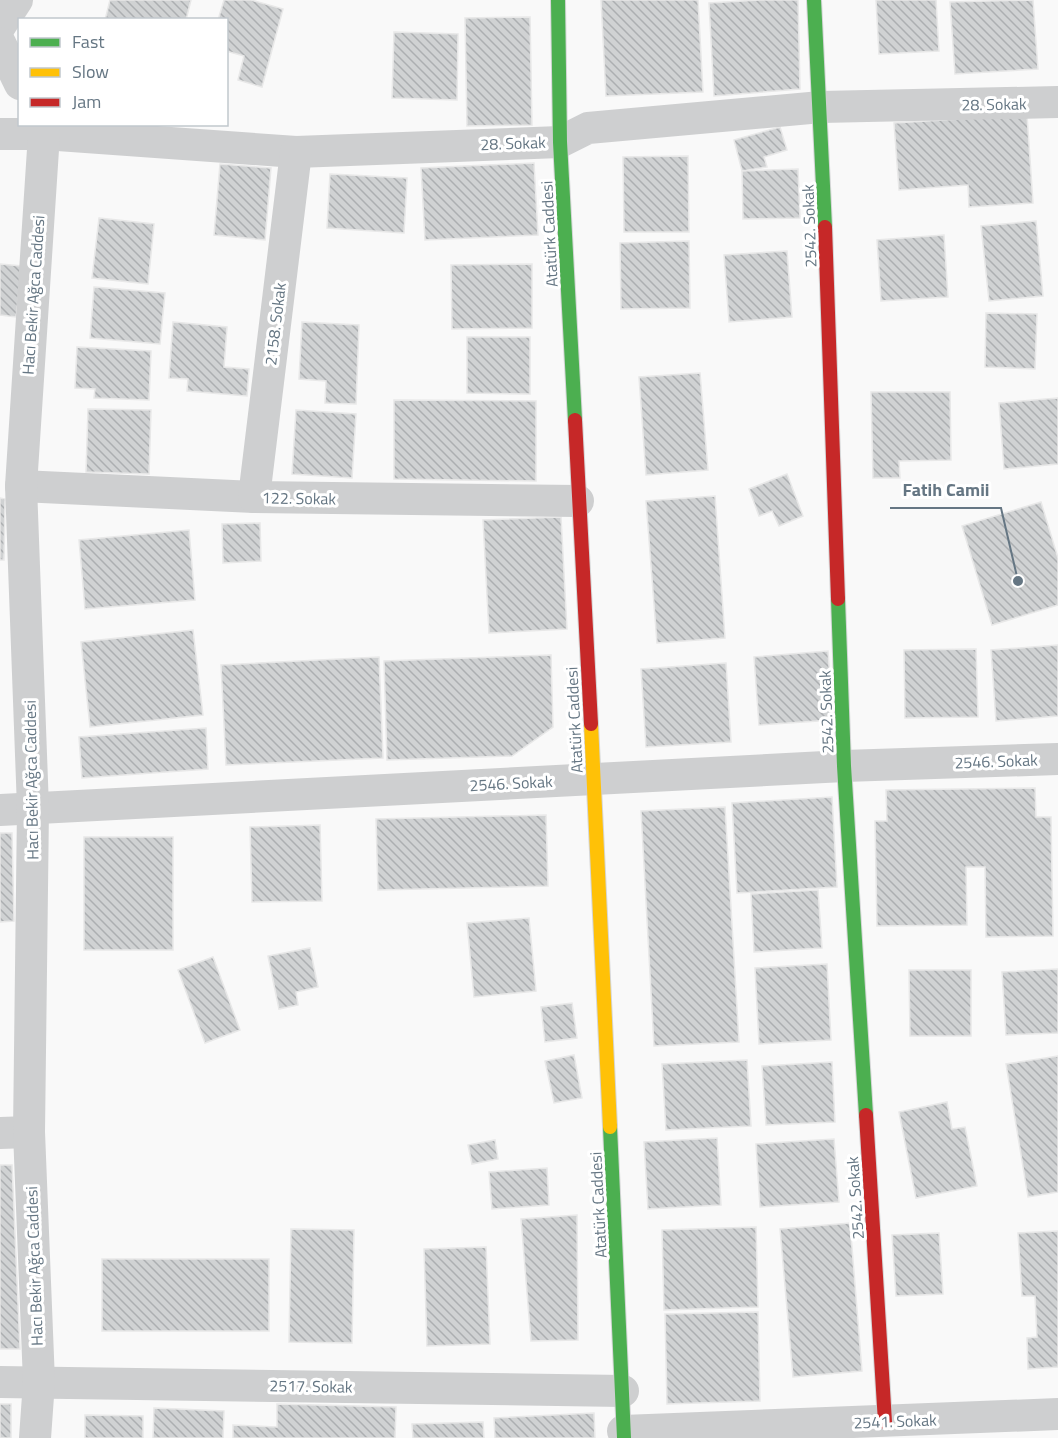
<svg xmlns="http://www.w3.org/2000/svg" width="1058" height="1438" font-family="'Titillium Web',sans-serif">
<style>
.building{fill:url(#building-back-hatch);stroke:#e8e8e8;stroke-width:1.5}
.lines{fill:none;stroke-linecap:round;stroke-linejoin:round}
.fast-casing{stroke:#d5d6d7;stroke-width:16}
.slow-casing{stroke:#d5d6d7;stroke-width:16}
.jam-casing{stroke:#d5d6d7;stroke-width:16}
.street{stroke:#cecfd0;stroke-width:32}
.fast{stroke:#4caf50;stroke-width:14}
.slow{stroke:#ffc107;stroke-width:14}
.jam{stroke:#c62828;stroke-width:14}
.labels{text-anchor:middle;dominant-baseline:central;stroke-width:6;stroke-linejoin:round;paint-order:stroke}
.street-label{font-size:16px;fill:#657683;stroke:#fff}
.leader{fill:none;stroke:#657683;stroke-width:2}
.callout-dot{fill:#657683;stroke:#fff;stroke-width:2}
.callout-label{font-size:18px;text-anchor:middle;font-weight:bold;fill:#657683;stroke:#fff;stroke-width:6;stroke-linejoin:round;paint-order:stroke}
</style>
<defs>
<pattern id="building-back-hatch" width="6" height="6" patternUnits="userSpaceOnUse" patternTransform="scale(1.5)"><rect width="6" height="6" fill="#d0d2d3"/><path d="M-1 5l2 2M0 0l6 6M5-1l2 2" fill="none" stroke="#acafb1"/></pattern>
</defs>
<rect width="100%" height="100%" fill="#f9f9f9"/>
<!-- building -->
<g class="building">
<path d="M 110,0 L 191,0 L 186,20 L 105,20 Z"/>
<path d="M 224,0 L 251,0 L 283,9 L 262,87 L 238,80 L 244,56 L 226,51 L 226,20 L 218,20 Z"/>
<path d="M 601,0 L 698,0 L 703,92 L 606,96 Z"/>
<path d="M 759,0 L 798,0 L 800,89 L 714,96 L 709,3 Z"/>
<path d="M 876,0 L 936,0 L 939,51 L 879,54 Z"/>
<path d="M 1033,0 L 1038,69 L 955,74 L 950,2 Z"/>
<path d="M 530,17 L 532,125 L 467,126 L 465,18 Z"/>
<path d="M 394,32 L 458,34 L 457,100 L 392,98 Z"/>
<path d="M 1027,115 L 1033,203 L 969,207 L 968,185 L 899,190 L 894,123 Z"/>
<path d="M 780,127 L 787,150 L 764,157 L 767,167 L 742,171 L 734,140 Z"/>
<path d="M 688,156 L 689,232 L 624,232 L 623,157 Z"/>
<path d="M 534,163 L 538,235 L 425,240 L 421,168 Z"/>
<path d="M 220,164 L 271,168 L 265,240 L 214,235 Z"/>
<path d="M 798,169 L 800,218 L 743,219 L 742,171 Z"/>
<path d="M 330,174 L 407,178 L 404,233 L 327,228 Z"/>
<path d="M 99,218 L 154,224 L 148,284 L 92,278 Z"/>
<path d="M 1036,221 L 1043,296 L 989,301 L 981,226 Z"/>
<path d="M 944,235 L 948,297 L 881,301 L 877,240 Z"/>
<path d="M 689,241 L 690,308 L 621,309 L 620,243 Z"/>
<path d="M 787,251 L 792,317 L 729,322 L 724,255 Z"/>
<path d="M 0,264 L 22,266 L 16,317 L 0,315 Z"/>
<path d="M 532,264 L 532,328 L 452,329 L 451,265 Z"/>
<path d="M 94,287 L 165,293 L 160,344 L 90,338 Z"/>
<path d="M 986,313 L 1037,314 L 1035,369 L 985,367 Z"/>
<path d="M 173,322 L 227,327 L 224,367 L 249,369 L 247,396 L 187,391 L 188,379 L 169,378 Z"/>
<path d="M 302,322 L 359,325 L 356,404 L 325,403 L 326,381 L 299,379 Z"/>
<path d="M 467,337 L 530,337 L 530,394 L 467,393 Z"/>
<path d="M 77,347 L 151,351 L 149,400 L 94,398 L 95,389 L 75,388 Z"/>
<path d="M 700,373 L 708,470 L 646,475 L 639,377 Z"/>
<path d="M 871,392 L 950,392 L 951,460 L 899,461 L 900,478 L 873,478 Z"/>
<path d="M 1058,398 L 1058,464 L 1004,469 L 999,403 Z"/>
<path d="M 394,400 L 536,401 L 536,481 L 394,479 Z"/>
<path d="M 88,409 L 151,410 L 149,474 L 86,472 Z"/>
<path d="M 296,410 L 356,414 L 352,478 L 292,474 Z"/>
<path d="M 787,474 L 803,516 L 779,526 L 772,511 L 759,516 L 749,489 Z"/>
<path d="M 715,496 L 725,638 L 657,643 L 646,501 Z"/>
<path d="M 0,498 L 5,499 L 4,560 L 0,560 Z"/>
<path d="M 1041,502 L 1058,558 L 1058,605 L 992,625 L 962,526 Z"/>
<path d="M 561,517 L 567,629 L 489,633 L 483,520 Z"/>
<path d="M 260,523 L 261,561 L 223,563 L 222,524 Z"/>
<path d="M 189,530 L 195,600 L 85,609 L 79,540 Z"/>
<path d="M 193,630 L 203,715 L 90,727 L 81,642 Z"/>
<path d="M 1058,645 L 1058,716 L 996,721 L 991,650 Z"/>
<path d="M 976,649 L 978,717 L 905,718 L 904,650 Z"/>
<path d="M 828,651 L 833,720 L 759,725 L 754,657 Z"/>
<path d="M 551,655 L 553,727 L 512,756 L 387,760 L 384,661 Z"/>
<path d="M 379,657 L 383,758 L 226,765 L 221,665 Z"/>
<path d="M 726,663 L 731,742 L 646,747 L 641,669 Z"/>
<path d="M 206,728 L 208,769 L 82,778 L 79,737 Z"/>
<path d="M 1035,788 L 1036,817 L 1051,817 L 1053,936 L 986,937 L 985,867 L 966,867 L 967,925 L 877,926 L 875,821 L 887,821 L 886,790 Z"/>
<path d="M 832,797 L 837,887 L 737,893 L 732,803 Z"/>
<path d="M 725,807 L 739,1042 L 654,1046 L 641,811 Z"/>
<path d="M 546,815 L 548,886 L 378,890 L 376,819 Z"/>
<path d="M 320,825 L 322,901 L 252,902 L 250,827 Z"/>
<path d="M 0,833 L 12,833 L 14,921 L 0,922 Z"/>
<rect x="84" y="837" width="89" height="113"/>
<path d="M 818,890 L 822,948 L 754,952 L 751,894 Z"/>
<path d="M 529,918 L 536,991 L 474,997 L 467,923 Z"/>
<path d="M 310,948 L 318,987 L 296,992 L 298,1005 L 279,1009 L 268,956 Z"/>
<path d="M 213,957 L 240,1030 L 205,1043 L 178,970 Z"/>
<path d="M 827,964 L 831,1040 L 759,1044 L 755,968 Z"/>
<path d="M 1058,969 L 1058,1033 L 1006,1035 L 1002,972 Z"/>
<path d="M 909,970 L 971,970 L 971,1036 L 910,1036 Z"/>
<path d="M 572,1003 L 577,1038 L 545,1042 L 541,1007 Z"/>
<path d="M 574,1055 L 582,1098 L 554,1103 L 545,1061 Z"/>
<path d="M 1058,1056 L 1058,1192 L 1028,1197 L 1006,1064 Z"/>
<path d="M 747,1060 L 751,1126 L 666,1130 L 662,1064 Z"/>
<path d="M 832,1062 L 835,1122 L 766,1125 L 762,1066 Z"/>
<path d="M 947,1102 L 952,1129 L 965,1127 L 977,1186 L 916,1198 L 899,1112 Z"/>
<path d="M 717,1138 L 721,1205 L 648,1209 L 644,1142 Z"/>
<path d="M 834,1139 L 839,1202 L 760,1207 L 756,1144 Z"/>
<path d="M 495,1140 L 498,1159 L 472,1164 L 468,1145 Z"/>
<path d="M 0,1165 L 12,1165 L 20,1349 L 0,1349 Z"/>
<path d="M 547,1168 L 549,1205 L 492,1209 L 489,1172 Z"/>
<path d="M 577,1215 L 578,1340 L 531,1341 L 521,1219 Z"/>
<path d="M 850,1223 L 862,1371 L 793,1377 L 780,1229 Z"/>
<path d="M 756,1227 L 758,1307 L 664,1310 L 662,1230 Z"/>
<path d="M 291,1229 L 354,1230 L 352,1343 L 289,1342 Z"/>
<path d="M 1058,1231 L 1058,1367 L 1028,1369 L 1027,1338 L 1037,1337 L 1035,1296 L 1022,1296 L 1018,1233 Z"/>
<path d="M 939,1233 L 943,1294 L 896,1296 L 892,1235 Z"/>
<path d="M 486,1247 L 490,1344 L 427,1346 L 424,1249 Z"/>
<rect x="102" y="1259" width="167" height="72"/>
<path d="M 758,1312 L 760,1401 L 667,1404 L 665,1314 Z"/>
<rect x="0" y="1404" width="11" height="34"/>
<path d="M 277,1404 L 396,1407 L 395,1438 L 233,1438 L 233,1425 L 277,1427 Z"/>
<path d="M 154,1408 L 224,1411 L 223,1438 L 153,1438 Z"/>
<path d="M 594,1413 L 595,1438 L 495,1438 L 494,1418 Z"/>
<path d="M 85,1415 L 143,1416 L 143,1438 L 85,1438 Z"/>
<path d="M 483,1422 L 484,1438 L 413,1438 L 412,1424 Z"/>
</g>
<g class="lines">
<defs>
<g id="fast">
<path d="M 558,0 L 560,142 L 575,420"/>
<path d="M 814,0 L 825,227"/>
<path d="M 838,599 L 844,766 L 866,1115"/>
<path d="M 610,1127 L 624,1438"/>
</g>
<path id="slow" d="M 591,724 L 610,1127"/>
<g id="jam">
<path d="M 825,227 L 838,599"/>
<path d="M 575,420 L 591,724"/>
<path d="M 866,1115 L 885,1422"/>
</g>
</defs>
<!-- fast casing -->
<use href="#fast" class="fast-casing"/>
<!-- slow casing -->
<use href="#slow" class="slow-casing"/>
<!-- jam casing -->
<use href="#jam" class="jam-casing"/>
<!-- street -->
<g class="street">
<path d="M 0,26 L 17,0"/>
<path d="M 0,43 L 20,84"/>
<path d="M 0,134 L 44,134 L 296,152 L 560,142 L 588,128 L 821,107 L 1058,102"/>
<path d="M 21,486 L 254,497 L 578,501"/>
<path d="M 254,497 L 296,152"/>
<path d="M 0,810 L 844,766 L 1058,759"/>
<path d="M 0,1133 L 29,1132"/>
<path d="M 0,1382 L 623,1391"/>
<path d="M 623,1431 L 1058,1414"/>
<path d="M 35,1438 L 39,1382 L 29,1132 L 33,808 L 21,486 L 44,134 L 39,124"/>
</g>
<!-- fast -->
<use href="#fast" class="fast"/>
<!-- slow -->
<use href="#slow" class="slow"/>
<!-- jam -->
<use href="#jam" class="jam"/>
</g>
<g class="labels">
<!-- street labels -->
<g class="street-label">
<text transform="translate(994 104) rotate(-1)">28. Sokak</text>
<text transform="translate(513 143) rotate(-2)">28. Sokak</text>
<text transform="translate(809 226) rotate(-92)">2542. Sokak</text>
<text transform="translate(549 234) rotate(-93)">Atatürk Caddesi</text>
<text transform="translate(33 295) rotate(-86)">Hacı Bekir Ağca Caddesi</text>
<text transform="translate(275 324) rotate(-83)">2158. Sokak</text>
<text transform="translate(299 498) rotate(1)">122. Sokak</text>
<text transform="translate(826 712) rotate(-92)">2542. Sokak</text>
<text transform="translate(574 720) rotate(-93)">Atatürk Caddesi</text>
<text transform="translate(996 761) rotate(-2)">2546. Sokak</text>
<text transform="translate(31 780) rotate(-91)">Hacı Bekir Ağca Caddesi</text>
<text transform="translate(511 783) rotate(-3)">2546. Sokak</text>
<text transform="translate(855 1198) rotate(-94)">2542. Sokak</text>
<text transform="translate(598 1205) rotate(-93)">Atatürk Caddesi</text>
<text transform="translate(34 1266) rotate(-92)">Hacı Bekir Ağca Caddesi</text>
<text transform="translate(311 1386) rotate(1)">2517. Sokak</text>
<text transform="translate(895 1421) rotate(-2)">2541. Sokak</text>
</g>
</g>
<!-- callouts -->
<path class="leader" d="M1018 581L1001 508H890"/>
<circle class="callout-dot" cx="1018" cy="581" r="6"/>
<g class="callout-label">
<text x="946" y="496">Fatih Camii</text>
</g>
<!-- legend -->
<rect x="18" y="18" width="210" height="108" fill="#ffffff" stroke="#c1c8cd" stroke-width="1.5"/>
<rect x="30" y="38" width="30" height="9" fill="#4caf50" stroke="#c1c8cd" stroke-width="1.5"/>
<text x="72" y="48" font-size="18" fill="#657683">Fast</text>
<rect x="30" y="68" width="30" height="9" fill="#ffc107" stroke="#c1c8cd" stroke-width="1.5"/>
<text x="72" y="78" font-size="18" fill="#657683">Slow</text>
<rect x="30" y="98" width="30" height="9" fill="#c62828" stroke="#c1c8cd" stroke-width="1.5"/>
<text x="72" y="108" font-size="18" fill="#657683">Jam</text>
</svg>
